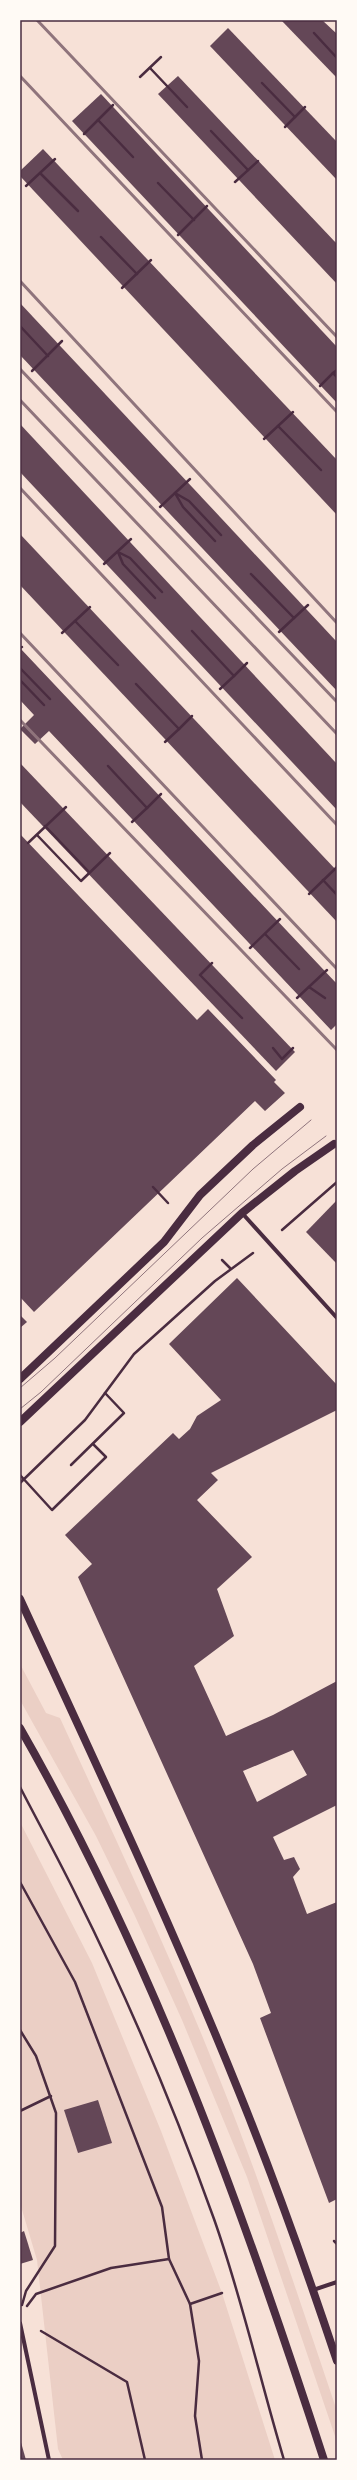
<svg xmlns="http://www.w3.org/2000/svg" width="357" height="2480" font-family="'Exo 2',sans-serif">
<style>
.green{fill:#ebcfc5}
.building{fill:#644757;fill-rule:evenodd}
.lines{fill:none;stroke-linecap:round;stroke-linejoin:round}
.path{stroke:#4a2c40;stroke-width:2.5}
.minor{stroke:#4a2c40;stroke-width:4}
.secondary{stroke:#4a2c40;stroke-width:8}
.tram{stroke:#8f747c;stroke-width:1}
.rail{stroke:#8f747c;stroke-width:3}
.neatline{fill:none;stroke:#4a2c40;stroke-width:1.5}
</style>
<rect width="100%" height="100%" fill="#f7e1d7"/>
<!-- green -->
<g class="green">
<path d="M 20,1664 L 46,1713 L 60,1718 C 114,1836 170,1954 218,2075 C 262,2185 299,2299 337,2411 L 337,2442 L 247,2177 L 182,2020 L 135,1916 L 96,1836 L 20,1700 Z"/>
<path d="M 20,1822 L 92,1963 L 161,2131 L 222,2293 L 275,2460 L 63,2460 L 58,2449 L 37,2260 L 20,2203 Z"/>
</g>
<!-- building -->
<g class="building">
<path d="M 281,20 L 322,20 L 337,34 L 337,78 Z"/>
<path d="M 228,28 L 337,142 L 337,180 L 210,46 Z"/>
<path d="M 178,76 L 337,244 L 337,284 L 158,94 Z"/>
<path d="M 101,94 L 337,347 L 337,403 L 72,121 Z"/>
<path d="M 43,149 L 337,460 L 337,515 L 20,176 L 20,171 Z"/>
<path d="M 20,303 L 337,642 L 337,691 L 20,355 Z"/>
<path d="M 20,424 L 337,764 L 337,810 L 20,472 Z"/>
<path d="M 20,534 L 337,871 L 337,922 L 20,585 Z"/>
<path d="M 20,648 L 337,984 L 337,1024 L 331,1030 L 49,731 L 35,744 L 20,729 L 34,715 L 20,700 Z"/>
<path d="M 20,763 L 295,1052 L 276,1071 L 20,802 Z"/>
<path d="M 20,834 L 197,1020 L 208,1009 L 276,1080 L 274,1082 L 285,1093 L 265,1111 L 255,1101 L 34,1312 L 20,1297 Z"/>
<path d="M 337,1200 L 337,1264 L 306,1232 Z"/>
<path d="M 237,1278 L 337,1385 L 337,1410 L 211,1473 L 218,1480 L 197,1500 L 252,1557 L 217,1589 L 234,1636 L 194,1666 L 226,1736 L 273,1715 L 337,1681 L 337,1805 L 273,1837 L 284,1860 L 294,1857 L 300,1869 L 293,1877 L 307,1914 L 337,1902 L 337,2199 L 329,2203 L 260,2018 L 271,2013 L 253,1964 L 78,1577 L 92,1564 L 65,1535 L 173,1433 L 179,1439 L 190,1429 L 197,1416 L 221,1400 L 169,1344 ZM 293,1750 L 307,1775 L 257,1802 L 243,1771 Z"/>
<path d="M 20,1315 L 27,1322 L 20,1328 Z"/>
<path d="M 98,2100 L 112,2143 L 78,2153 L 64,2110 Z"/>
<path d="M 24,2231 L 33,2260 L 20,2264 L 20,2233 Z"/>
<path d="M 20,2439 L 26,2460 L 20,2460 Z"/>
</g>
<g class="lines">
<!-- path -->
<g class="path">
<path d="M 314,33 L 337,58"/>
<path d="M 150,68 L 187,107"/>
<path d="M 140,77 L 161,57"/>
<path d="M 262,83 L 295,117"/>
<path d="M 98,120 L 133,157"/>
<path d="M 285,127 L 305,107"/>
<path d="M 211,131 L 248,170"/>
<path d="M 84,134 L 113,105"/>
<path d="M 40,173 L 78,211"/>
<path d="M 235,182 L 258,161"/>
<path d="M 158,183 L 194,220"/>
<path d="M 26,186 L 55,159"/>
<path d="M 178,235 L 207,206"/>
<path d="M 101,237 L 137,274"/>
<path d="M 122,288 L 151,260"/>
<path d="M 20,326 L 48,356"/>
<path d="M 32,371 L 62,341"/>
<path d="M 333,373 L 337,370"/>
<path d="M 320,386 L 333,373 L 337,377"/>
<path d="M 278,426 L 293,412"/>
<path d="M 264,439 L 278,426 L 321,470"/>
<path d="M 160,507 L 190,479"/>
<path d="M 215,541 L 183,507 L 175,493 L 189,501 L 221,535"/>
<path d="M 104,564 L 131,539"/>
<path d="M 251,574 L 294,618 L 308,605"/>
<path d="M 155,598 L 123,564 L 118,552 L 130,558 L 162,592"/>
<path d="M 75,621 L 90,607"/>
<path d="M 192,631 L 234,676 L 220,689"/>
<path d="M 279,632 L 294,618"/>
<path d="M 62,633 L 75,621 L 118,665"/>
<path d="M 20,648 L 22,647"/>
<path d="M 20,668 L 50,699"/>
<path d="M 234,676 L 247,663"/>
<path d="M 20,680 L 44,705"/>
<path d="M 136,684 L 179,729 L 165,742"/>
<path d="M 179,729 L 192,716"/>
<path d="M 108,766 L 147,808 L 132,822"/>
<path d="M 147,808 L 161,794"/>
<path d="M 45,826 L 89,872"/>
<path d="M 37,835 L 81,881 L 110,853"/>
<path d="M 28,843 L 66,807"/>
<path d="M 323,880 L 337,895"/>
<path d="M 309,894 L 337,867"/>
<path d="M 265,934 L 299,969"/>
<path d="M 250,948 L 280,919"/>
<path d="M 212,963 L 200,975 L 242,1018"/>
<path d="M 309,987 L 325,998"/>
<path d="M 297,998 L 327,970"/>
<path d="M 273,1048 L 282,1059 L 293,1048"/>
<path d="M 153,1187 L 168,1203"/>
<path d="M 282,1230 L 337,1182"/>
<path d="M 222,1260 L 230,1268"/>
<path d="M 71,1465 L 124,1413 L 105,1393"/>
<path d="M 20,1475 L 52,1510 L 106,1457 L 93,1444"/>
<path d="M 20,1483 L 85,1420 L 134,1354 L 215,1281 L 253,1253"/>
<path d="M 20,1787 C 39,1824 59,1860 77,1897 C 129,2001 175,2110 214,2219 C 242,2298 260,2380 284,2460"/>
<path d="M 20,1882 L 75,1982 L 162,2207 L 169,2259 L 190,2304 L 199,2361 L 195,2416 L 202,2460"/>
<path d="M 20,2030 L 36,2056 L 56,2113 L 55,2246 L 26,2291 L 22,2305"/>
<path d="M 20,2111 L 51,2096"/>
<path d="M 334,2241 L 337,2244"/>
<path d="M 190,2304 L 222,2293"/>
<path d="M 27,2306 L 36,2294 L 111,2268 L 169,2259"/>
<path d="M 41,2331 L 127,2382 L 145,2460"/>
</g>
<!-- minor -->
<g class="minor">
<path d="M 242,1213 L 337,1318"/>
<path d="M 313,2290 L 337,2282"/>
<path d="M 20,2323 L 49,2460"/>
</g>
<!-- secondary -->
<g class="secondary">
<path d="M 20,1379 L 164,1242 L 200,1195 L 218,1178 L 253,1145 L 300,1107"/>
<path d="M 20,1422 L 242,1213 L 295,1171 L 334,1144"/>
<path d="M 20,1599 C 95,1762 172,1925 239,2092 C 275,2181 307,2271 337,2361"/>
<path d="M 20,1728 C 153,1960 242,2207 324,2460"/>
</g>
<!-- tram -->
<g class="tram">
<path d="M 20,1388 L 55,1358 L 253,1169 L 311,1120"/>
<path d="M 20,1409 L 41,1392 L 202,1238 L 282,1169 L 326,1136"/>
</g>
<!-- rail -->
<g class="rail">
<path d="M 37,20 L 337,337"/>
<path d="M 20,76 L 337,412"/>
<path d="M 20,281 L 337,623"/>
<path d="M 20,369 L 337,702"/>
<path d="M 20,400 L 337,734"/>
<path d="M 20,488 L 337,825"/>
<path d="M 20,633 L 337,969"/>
<path d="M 20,720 L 337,1050"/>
</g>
</g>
<!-- border -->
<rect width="357" height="2480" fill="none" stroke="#fffaf5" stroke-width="42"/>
<rect x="21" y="21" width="315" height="2438" class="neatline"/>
</svg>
